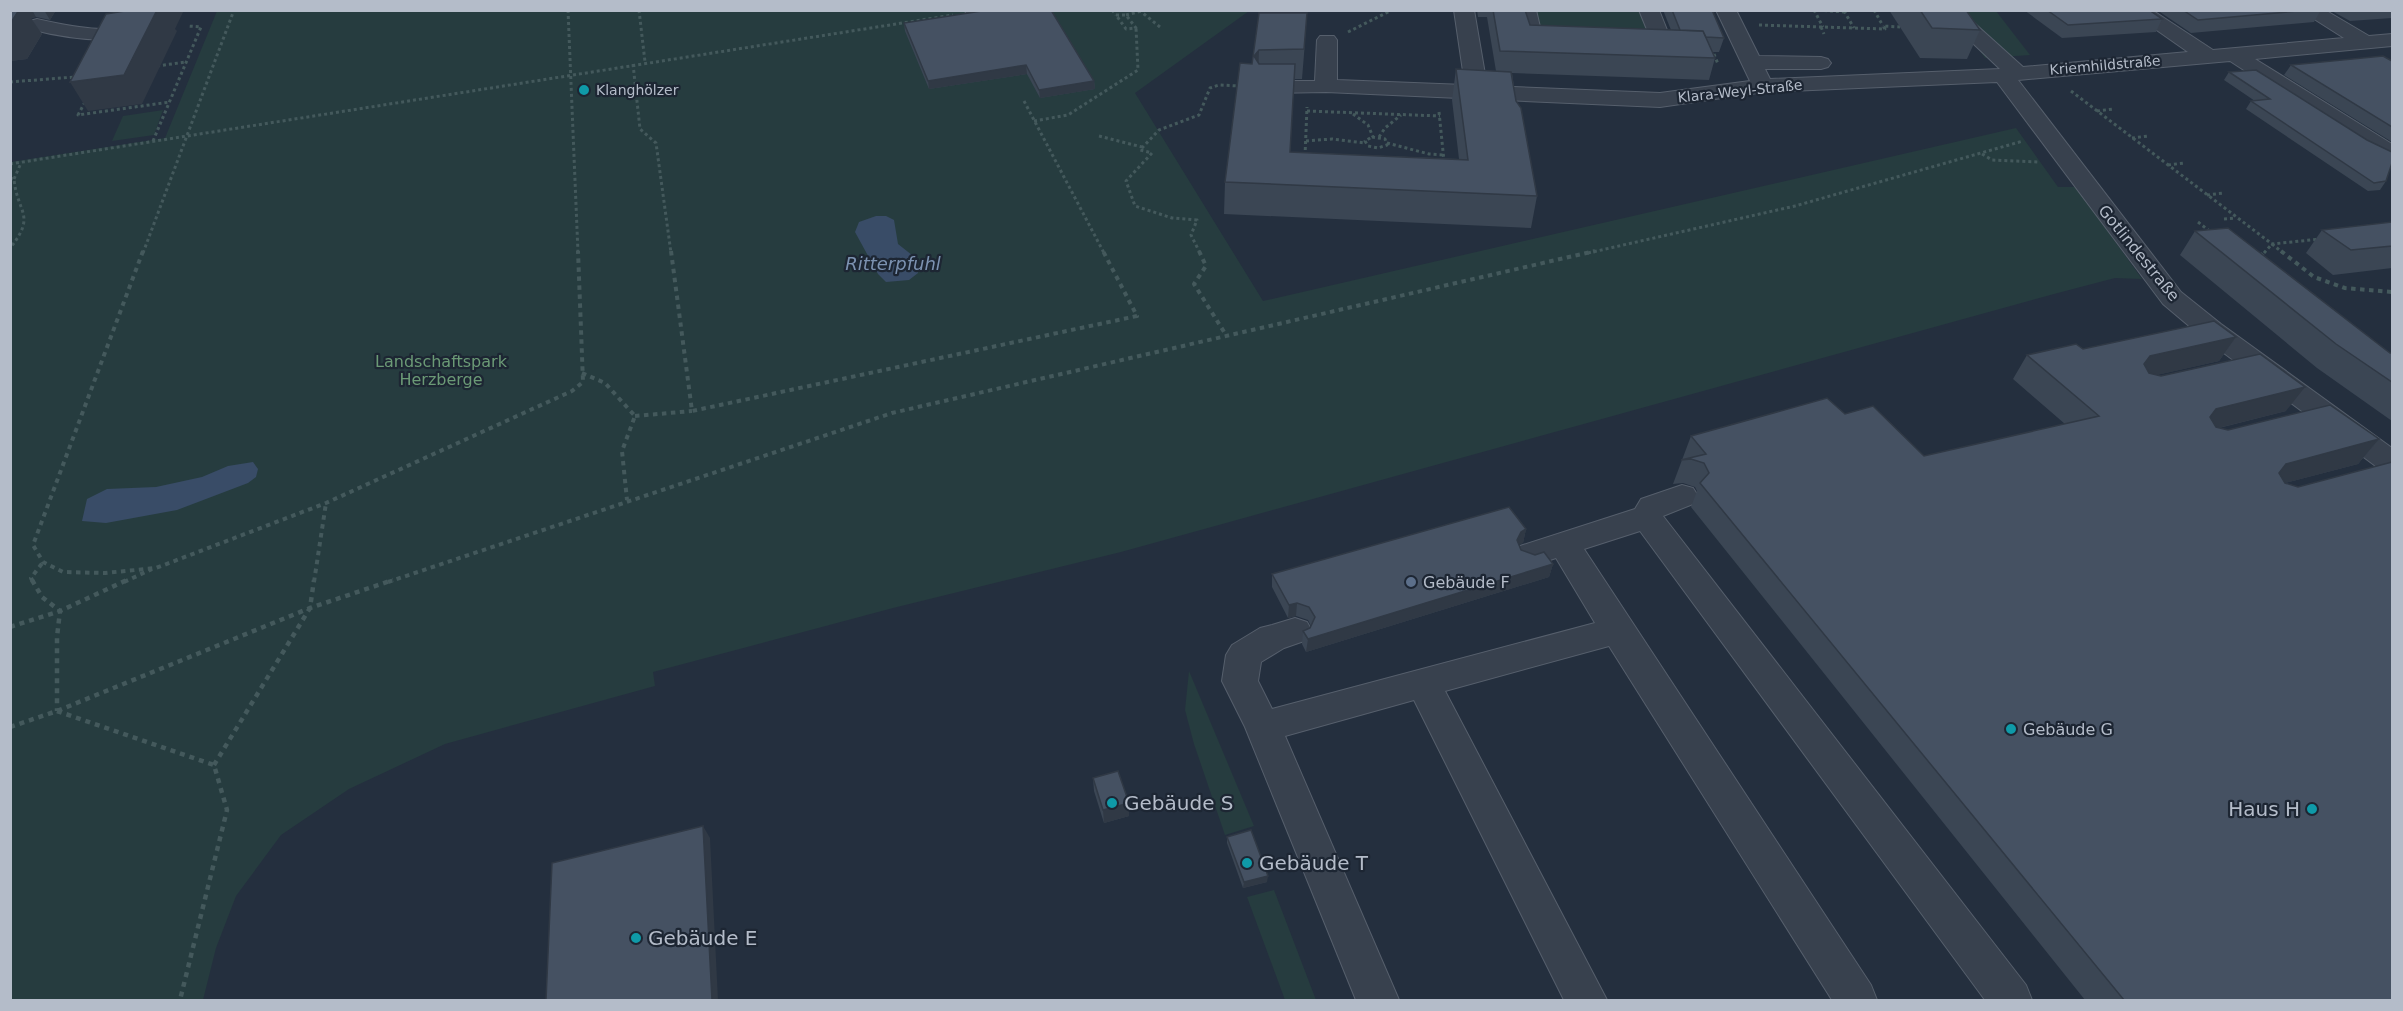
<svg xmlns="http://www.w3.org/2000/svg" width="2403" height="1011" font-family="'DejaVu Sans',sans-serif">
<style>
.green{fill:#263c3f}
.water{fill:#394c67}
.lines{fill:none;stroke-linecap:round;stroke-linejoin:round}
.minor-casing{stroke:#565f6c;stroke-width:2}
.path-far2{stroke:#44595c;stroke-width:3;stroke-dasharray:3 3;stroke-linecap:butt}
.path-far1{stroke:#44595c;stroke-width:4;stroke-dasharray:4.5 4.5;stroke-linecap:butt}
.path{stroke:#44595c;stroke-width:4.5;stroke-dasharray:5 5;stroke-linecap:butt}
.minor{fill:#38414e;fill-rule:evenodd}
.wall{fill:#3b4654}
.shaded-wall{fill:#303945}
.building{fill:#455162;stroke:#303945;stroke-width:1.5}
.culture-dot{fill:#0f9aa8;stroke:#1d2633;stroke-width:2}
.service-dot{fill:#5c6f8a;stroke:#1d2633;stroke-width:2}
.labels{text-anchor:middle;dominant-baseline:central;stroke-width:4.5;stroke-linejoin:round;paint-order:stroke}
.far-street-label{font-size:14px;fill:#b4bcc9;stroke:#1d2633}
.far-poi-label{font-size:14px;fill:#b4bcc9;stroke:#1d2633;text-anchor:start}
.street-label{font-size:16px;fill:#b4bcc9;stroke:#1d2633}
.park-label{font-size:16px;fill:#6b9a76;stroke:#1d2633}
.poi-label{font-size:16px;fill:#b4bcc9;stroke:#1d2633;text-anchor:start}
.water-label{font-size:18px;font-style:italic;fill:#7c92b1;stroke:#1d2633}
.near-poi-label{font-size:20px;fill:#b4bcc9;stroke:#1d2633;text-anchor:start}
</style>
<rect width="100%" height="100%" fill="#242f3e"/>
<!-- green -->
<g class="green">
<path d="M 217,11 L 1249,11 L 1135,93 L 1263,301 L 2016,128 L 2058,187 L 2076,187 L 2142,279 L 2115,278 L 2054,294 L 1121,552 L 893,608 L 653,672 L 655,686 L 445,744 L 349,789 L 281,835 L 236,896 L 216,948 L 203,1000 L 11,1000 L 11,162 L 165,138 Z"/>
<path d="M 1534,11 L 1645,11 L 1652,32 L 1541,32 Z"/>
<path d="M 1951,11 L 1996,11 L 2030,55 L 1985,58 Z"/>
<path d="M 163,110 L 154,135 L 112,141 L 123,116 Z"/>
<path d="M 1189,671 L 1254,826 L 1225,835 L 1194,744 L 1185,710 Z"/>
<path d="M 1274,890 L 1316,1000 L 1285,1000 L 1247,897 Z"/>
</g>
<!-- water -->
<g class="water">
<path d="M 876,216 L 886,216 L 894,220 L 898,244 L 917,259 L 918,273 L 909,280 L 886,282 L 878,274 L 855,232 L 859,222 Z"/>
<path d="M 253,462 L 258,469 L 256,477 L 248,483 L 177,510 L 106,523 L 82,521 L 87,499 L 107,489 L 156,487 L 202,477 L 228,466 Z"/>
</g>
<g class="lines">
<defs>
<g id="minor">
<path d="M 146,10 L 168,10 L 176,19 C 153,53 63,38 30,29 L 27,25 L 30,21 L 37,19 C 74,27 118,37 153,18 Z"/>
<path d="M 964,10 L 995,10 L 992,14 L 967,14 Z"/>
<path d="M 1454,10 L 1474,10 L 1487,86 L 1660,93 L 1750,81 L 1716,10 L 1736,10 L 1759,56 L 1821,57 L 1828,59 L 1831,63 L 1828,67 L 1821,69 L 1765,69 L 1770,79 L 2000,69 L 1959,30 L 1944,10 L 1965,10 L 1973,22 L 2023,67 L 2188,52 L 2128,10 L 2152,10 L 2213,50 L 2344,38 L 2300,10 L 2325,10 L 2369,36 L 2392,34 L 2392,46 L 2255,59 L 2392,144 L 2392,160 L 2362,147 L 2230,61 L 2018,80 L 2181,292 L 2221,324 L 2392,448 L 2392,473 L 2381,470 L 2201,336 L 2163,304 L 1997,82 L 1764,92 L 1660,107 L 1326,92 L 1266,93 L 1258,92 L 1255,87 L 1258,82 L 1266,81 L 1315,81 L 1317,40 L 1320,36 L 1334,36 L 1337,40 L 1337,80 L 1465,85 Z"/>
<path d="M 1516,10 L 1536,10 L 1540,27 L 1553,33 L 1572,35 L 1575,39 L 1572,43 C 1554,48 1540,42 1524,34 Z"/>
<path d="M 1639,10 L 1659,10 L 1669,35 C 1659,50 1632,49 1617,45 L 1614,41 L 1617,37 L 1639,36 L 1648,32 Z"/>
<path d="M 1682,485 L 1693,488 L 1698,496 L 1693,504 L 1663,516 L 2026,985 L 2032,1000 L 1985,1000 L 1640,531 L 1584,549 L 1871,985 L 1877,1000 L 1832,1000 L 1609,646 L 1445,691 L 1607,1000 L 1564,1000 L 1414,700 L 1285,736 L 1399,1000 L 1356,1000 L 1245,727 L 1222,681 L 1226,655 L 1232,645 L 1260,628 L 1272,625 L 1295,618 L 1307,622 L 1312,631 L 1307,640 L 1284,648 L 1261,662 L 1258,681 L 1272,709 L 1595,623 L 1556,558 L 1532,566 L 1520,562 L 1516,554 L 1520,546 L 1635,509 L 1641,499 Z"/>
</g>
</defs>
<!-- minor casing -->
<use href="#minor" class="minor-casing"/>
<!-- path-far2 -->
<g class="path-far2">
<path d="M 568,10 L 578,253"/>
<path d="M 639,10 L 645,62"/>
<path d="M 1112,10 L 1116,15"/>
<path d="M 1139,10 L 1160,27"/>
<path d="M 1814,10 L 1823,27"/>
<path d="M 1818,10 L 1844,12"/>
<path d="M 1874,10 L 1883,26"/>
<path d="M 1844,11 L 1854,28"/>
<path d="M 1116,15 L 1126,15 L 1136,28 L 1126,29 Z"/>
<path d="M 1126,15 L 1146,10"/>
<path d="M 1759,25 L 1885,29 L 1883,26 L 1900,27"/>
<path d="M 1821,27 L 1824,34"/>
<path d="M 1348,32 L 1392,10"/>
<path d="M 1714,54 L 1718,64"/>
<path d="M 633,64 L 640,129 L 656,143 L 671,253"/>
<path d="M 157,66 L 186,62"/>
<path d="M 10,82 L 75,77"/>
<path d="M 2071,91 L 2272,244 L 2320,239"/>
<path d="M 1024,101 L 1104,253"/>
<path d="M 85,102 L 78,115 L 170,102"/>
<path d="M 1307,111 L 1440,116"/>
<path d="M 2097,111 L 2113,109"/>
<path d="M 1439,112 L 1444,161"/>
<path d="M 1353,114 L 1368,125 L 1373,137"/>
<path d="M 1034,121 L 1068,115 L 1138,70 L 1136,28"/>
<path d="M 1099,136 L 1142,147"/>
<path d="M 1372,137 L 1385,139 L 1387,145 L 1378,148 L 1368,146 L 1365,141 Z"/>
<path d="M 1379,137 L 1385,128 L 1401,115"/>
<path d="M 2132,138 L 2148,136"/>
<path d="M 153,141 L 201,27 L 188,26"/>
<path d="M 1306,141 L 1332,139 L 1365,143"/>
<path d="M 1387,143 L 1429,154 L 1444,155"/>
<path d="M 1982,154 L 1992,160 L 2039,162"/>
<path d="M 1305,156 L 1307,107"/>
<path d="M 10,164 L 953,15"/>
<path d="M 2168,165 L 2184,163"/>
<path d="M 10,178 L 14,179 C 17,213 37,215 10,248"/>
<path d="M 14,179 L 21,163"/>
<path d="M 2207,195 L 2224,193"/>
<path d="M 2224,219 L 2236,218"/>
<path d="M 2198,222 L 2212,233"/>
<path d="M 143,253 L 234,10"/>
<path d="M 1200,253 L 1191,235 L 1197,220 L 1172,218 L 1135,206 L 1126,181 L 1152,153 L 1140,150 L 1159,130 L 1199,115 L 1210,88 L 1219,85 L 1240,86"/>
<path d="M 1588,253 L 1795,206 L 2023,141"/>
<path d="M 2264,253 L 2272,244 L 2283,253"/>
</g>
<!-- path-far1 -->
<g class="path-far1">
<path d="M 143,251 L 33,545 L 43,562 L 63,572 L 105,573 L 156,568 L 326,503 L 572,391 L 583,382 L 578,251"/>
<path d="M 671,251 L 692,411 L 1137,316 L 1103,251"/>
<path d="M 1199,251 L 1206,266 L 1194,284 L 1226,335"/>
<path d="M 2281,251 L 2314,277 L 2345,288 L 2392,292"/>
<path d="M 2260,257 L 2265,251"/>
<path d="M 582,373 L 605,383 L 635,416 L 622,451 L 627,500"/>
<path d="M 635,416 L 692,411"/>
<path d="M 33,582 L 31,578 L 43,562"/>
<path d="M 124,582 L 152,569"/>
<path d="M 314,582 L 326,503"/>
<path d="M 388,582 L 892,413 L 1595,251"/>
</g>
<!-- path -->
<g class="path">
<path d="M 32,580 L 42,597 L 60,611 L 57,637 L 57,711"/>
<path d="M 10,627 L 60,611 L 127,580"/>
<path d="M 57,711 L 214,765 L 227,810 L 180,1000"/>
<path d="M 10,727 L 57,711 L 310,608 L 393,580"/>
<path d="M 214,765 L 310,608 L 314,580"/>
</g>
<!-- minor -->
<use href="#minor" class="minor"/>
</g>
<!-- wall -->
<g class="wall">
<path d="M 10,10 L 56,10 L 50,20 L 36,17 L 31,18 L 42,34 L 27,59 L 10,61 Z"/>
<path d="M 1477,10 L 1525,10 L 1530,25 L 1671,30 L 1663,10 L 1712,10 L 1724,38 L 1719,52 L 1713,52 L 1715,58 L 1709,80 L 1512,73 L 1516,101 L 1537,196 L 1531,228 L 1224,214 L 1225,182 L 1252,64 L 1259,13 L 1305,42 L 1302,79 L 1294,79 L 1290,152 L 1459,159 L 1452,100 L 1456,69 L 1496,71 L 1487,17 L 1478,17 Z"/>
<path d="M 1889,10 L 1966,10 L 1980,30 L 1967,59 L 1920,58 Z"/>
<path d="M 2024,10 L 2149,10 L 2162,19 L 2156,32 L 2062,38 Z"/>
<path d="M 2157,10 L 2321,10 L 2314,22 L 2191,33 Z"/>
<path d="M 2330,10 L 2392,10 L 2392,18 L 2350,21 Z"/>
<path d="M 904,23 L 1094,81 L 1095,89 L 1040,98 L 1027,74 L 929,89 L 905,31 Z"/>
<path d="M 2392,61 L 2392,142 L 2284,75 L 2291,65 Z"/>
<path d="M 2256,70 L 2386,181 L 2380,190 L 2368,191 L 2246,109 L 2251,101 L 2255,101 L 2224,80 L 2229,72 Z"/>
<path d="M 2392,222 L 2392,268 L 2333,275 L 2306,253 L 2322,230 Z"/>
<path d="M 2195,231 L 2390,353 L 2392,353 L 2392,421 L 2317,368 L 2180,255 Z"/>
<path d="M 2236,337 L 2219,361 L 2156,375 L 2286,411 L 2219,428 L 2228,430 L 2379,439 L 2358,464 L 2285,483 L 2392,1000 L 2085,1000 L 1691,507 L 1697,491 L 1695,487 L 1683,483 L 1673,484 L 1691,436 L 1845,414 L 1924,456 L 2065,424 L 2013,379 L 2027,355 L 2083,349 Z"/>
<path d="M 1526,529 L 1523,543 L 1519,544 L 1521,550 L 1553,564 L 1549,577 L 1306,652 L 1302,644 L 1303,631 L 1310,628 L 1311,626 L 1308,620 L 1296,616 L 1288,618 L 1272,587 L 1272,574 Z"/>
<path d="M 1093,778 L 1129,803 L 1129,816 L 1104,823 L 1094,791 Z"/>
<path d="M 1227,837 L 1267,882 L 1243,888 L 1227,843 Z"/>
</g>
<!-- shaded-wall -->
<g class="shaded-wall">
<path d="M 16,10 L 32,10 L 36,17 L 31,18 L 42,34 L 27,59 L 10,61 L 10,24 Z"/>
<path d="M 44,10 L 56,10 L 50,20 Z"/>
<path d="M 157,10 L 184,10 L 175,29 L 177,31 L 142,104 L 88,111 L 70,82 Z"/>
<path d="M 1259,50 L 1258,80 L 1254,56 Z"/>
<path d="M 1026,65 L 1027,74 L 929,89 L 928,81 Z"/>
<path d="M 1094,81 L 1095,89 L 1040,98 L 1039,90 Z"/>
<path d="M 2236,337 L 2219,361 L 2135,380 L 2150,356 Z"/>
<path d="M 2305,387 L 2286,411 L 2198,433 L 2216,409 Z"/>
<path d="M 2379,439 L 2358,464 L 2266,488 L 2286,464 Z"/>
<path d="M 1526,529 L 1523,543 L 1518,545 L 1517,540 L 1521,532 Z"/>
<path d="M 1553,564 L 1549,577 L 1306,652 L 1308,639 Z"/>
<path d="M 1297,603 L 1296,616 L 1288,618 L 1289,605 Z"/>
<path d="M 1129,803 L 1129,816 L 1104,823 L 1103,810 Z"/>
<path d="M 703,826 L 710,838 L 718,1000 L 712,1000 Z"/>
<path d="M 1268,876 L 1267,882 L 1243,888 L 1244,882 Z"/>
</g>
<!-- building -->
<g class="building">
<path d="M 10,10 L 19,10 L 10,24 Z"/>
<path d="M 131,10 L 157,10 L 124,75 L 70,82 L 106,14 Z"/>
<path d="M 988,10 L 1051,10 L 1094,81 L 1039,90 L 1026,65 L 928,81 L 904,23 Z"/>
<path d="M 1493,10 L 1525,10 L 1530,25 L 1703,31 L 1715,58 L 1500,51 Z"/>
<path d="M 1672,10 L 1712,10 L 1724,38 L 1706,37 L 1703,31 L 1680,30 Z"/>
<path d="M 1920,10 L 1966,10 L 1980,30 L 1932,28 Z"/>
<path d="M 2047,10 L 2149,10 L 2162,19 L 2068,25 Z"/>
<path d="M 2183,10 L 2309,10 L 2198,20 Z"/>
<path d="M 1259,13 L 1307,13 L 1304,49 L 1259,50 L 1254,56 L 1259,64 L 1295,64 L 1290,152 L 1468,160 L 1456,69 L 1511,72 L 1516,101 L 1521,108 L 1537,196 L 1225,182 L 1240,63 L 1252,64 Z"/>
<path d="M 2383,56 L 2392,61 L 2392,127 L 2291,65 Z"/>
<path d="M 2256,70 L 2367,140 L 2392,152 L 2392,163 L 2386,181 L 2374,183 L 2251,101 L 2270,99 L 2229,72 Z"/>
<path d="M 2392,222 L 2392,246 L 2351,250 L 2322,230 Z"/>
<path d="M 2228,228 L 2390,353 L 2392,353 L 2392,382 L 2336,344 L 2195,231 Z"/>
<path d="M 2214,321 L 2236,337 L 2150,356 L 2144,364 L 2149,373 L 2161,376 L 2260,354 L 2305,387 L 2216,409 L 2210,417 L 2216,427 L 2228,430 L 2330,405 L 2379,439 L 2286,464 L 2279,473 L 2285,483 L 2298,487 L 2392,462 L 2392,1000 L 2124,1000 L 1700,483 L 1709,473 L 1704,463 L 1691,459 L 1681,460 L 1706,454 L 1691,436 L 1827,398 L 1845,414 L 1873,406 L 1924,456 L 2099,416 L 2027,355 L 2076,344 L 2083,349 Z"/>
<path d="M 1509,507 L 1526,529 L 1521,532 L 1517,540 L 1521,550 L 1535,555 L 1544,552 L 1553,564 L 1308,639 L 1303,631 L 1310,628 L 1315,617 L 1309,607 L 1297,603 L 1289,605 L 1272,574 Z"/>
<path d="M 1118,771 L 1129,803 L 1103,810 L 1093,778 Z"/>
<path d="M 703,826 L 712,1000 L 546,1000 L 552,863 Z"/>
<path d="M 1251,830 L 1268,876 L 1244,882 L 1227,837 Z"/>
</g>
<!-- markers -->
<g class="culture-dot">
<circle cx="584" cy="90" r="6"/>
<circle cx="2011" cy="729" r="6"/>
<circle cx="1112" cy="803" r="6"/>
<circle cx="2312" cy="809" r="6"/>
<circle cx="1247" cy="863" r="6"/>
<circle cx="636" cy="938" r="6"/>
</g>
<circle class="service-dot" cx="1411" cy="582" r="6"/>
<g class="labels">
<!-- far-street labels -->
<g class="far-street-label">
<text transform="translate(2105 65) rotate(-5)">Kriemhildstraße</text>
<text transform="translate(1740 91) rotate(-6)">Klara-Weyl-Straße</text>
</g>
<!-- far-poi labels -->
<g class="far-poi-label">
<text x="596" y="90">Klanghölzer</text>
</g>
<!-- street labels -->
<g class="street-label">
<text transform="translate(2139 253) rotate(51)">Gotlindestraße</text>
</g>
<!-- park labels -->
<g class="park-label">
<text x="441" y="361">Landschaftspark<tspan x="441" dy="18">Herzberge</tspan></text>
</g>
<!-- poi labels -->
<g class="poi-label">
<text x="1423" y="582">Gebäude F</text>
<text x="2023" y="729">Gebäude G</text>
</g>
<!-- water labels -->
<g class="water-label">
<text x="893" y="263">Ritterpfuhl</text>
</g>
<!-- near-poi labels -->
<g class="near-poi-label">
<text x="1124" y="803">Gebäude S</text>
<text x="2300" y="809" text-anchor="end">Haus H</text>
<text x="1259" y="863">Gebäude T</text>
<text x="648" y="938">Gebäude E</text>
</g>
</g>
<!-- border -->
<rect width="2403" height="1011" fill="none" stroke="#b4bcc9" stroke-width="24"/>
</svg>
